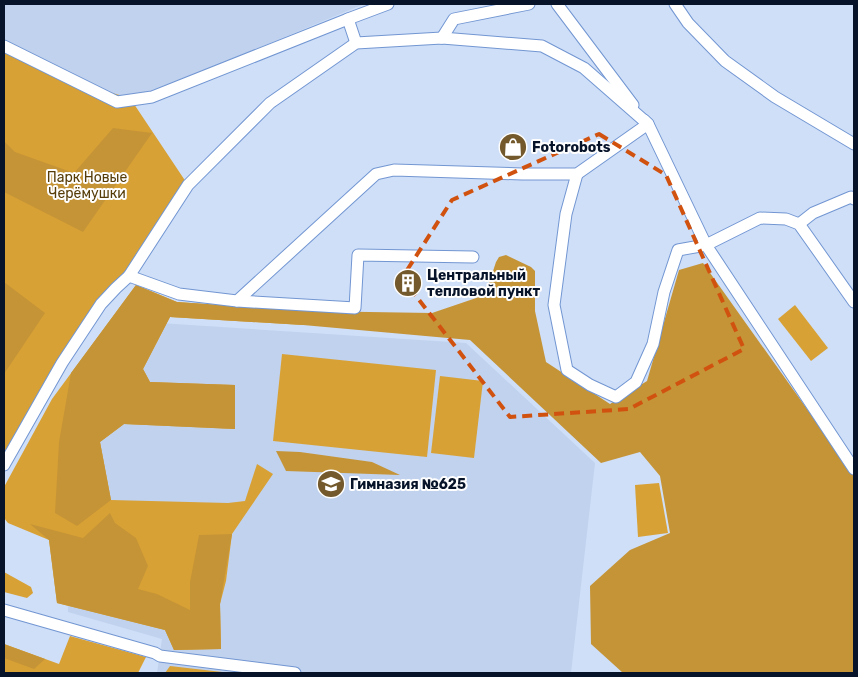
<svg xmlns="http://www.w3.org/2000/svg" width="858" height="677" font-family="Rubik,sans-serif">
<style>
.built{fill:#c0d2ee}
.green{fill:#d8a135}
.forest{fill:#c59437}
.lines{fill:none;stroke-linecap:round;stroke-linejoin:round}
.service-casing{stroke:#7296d2;stroke-width:13}
.service{stroke:#fff;stroke-width:11}
.marked{fill:none;stroke:#d1520f;stroke-width:4;stroke-dasharray:10 6;stroke-linejoin:round}
.labels{text-anchor:middle;dominant-baseline:central;stroke-width:4;stroke-linejoin:round;paint-order:stroke}
.poi-label{font-size:14px;font-weight:bold;fill:#061329;stroke:#fefefe;text-anchor:start}
.park-label{font-size:14px;fill:#563c08;stroke:#fefefe}
</style>
<rect width="100%" height="100%" fill="#cfdff8"/>
<!-- built -->
<g class="built">
<path d="M 4,4 L 364,4 L 208,69 L 130,98 L 95,88 L 4,41 Z"/>
<path d="M 144,322 L 466,343 L 595,463 L 571,673 L 157,673 L 162,639 L 68,612 L 66,506 Z"/>
</g>
<!-- green -->
<g class="green">
<path d="M 4,41 L 95,88 L 130,98 L 188,185 L 116,288 L 4,465 Z"/>
<path d="M 136,285 L 177,302 L 306,311 L 303,325 L 170,317 L 143,369 L 150,382 L 235,385 L 235,429 L 124,424 L 100,442 L 111,500 L 228,503 L 245,501 L 257,464 L 273,474 L 232,534 L 226,581 L 220,604 L 221,649 L 174,650 L 165,630 L 57,603 L 49,540 L 8,523 L 4,518 L 4,487 L 52,399 Z"/>
<path d="M 795,305 L 828,348 L 811,361 L 778,319 Z"/>
<path d="M 282,354 L 436,370 L 427,457 L 273,441 Z"/>
<path d="M 440,376 L 483,381 L 474,458 L 431,453 Z"/>
<path d="M 659,483 L 668,533 L 638,537 L 635,485 Z"/>
<path d="M 4,572 L 31,587 L 33,593 L 27,598 L 4,592 Z"/>
<path d="M 70,636 L 146,657 L 138,673 L 4,673 L 4,644 L 59,664 Z"/>
<path d="M 170,666 L 231,673 L 165,673 Z"/>
</g>
<!-- forest -->
<g class="forest">
<path d="M 113,128 L 152,133 L 83,232 L 4,192 L 4,141 L 15,152 L 74,173 Z"/>
<path d="M 506,255 L 531,267 L 535,271 L 535,311 L 546,362 L 610,404 L 647,381 L 679,270 L 703,263 L 854,475 L 854,673 L 623,673 L 591,644 L 590,586 L 630,550 L 670,533 L 660,476 L 640,452 L 601,463 L 470,340 L 303,325 L 170,317 L 143,369 L 150,382 L 235,385 L 235,429 L 124,424 L 100,442 L 111,500 L 77,526 L 55,513 L 59,442 L 71,373 L 136,285 L 177,302 L 306,311 L 432,313 L 485,295 L 496,262 L 499,257 Z"/>
<path d="M 4,282 L 45,313 L 4,374 Z"/>
<path d="M 276,451 L 300,452 L 372,462 L 400,475 L 286,471 Z"/>
<path d="M 110,513 L 115,523 L 136,538 L 148,566 L 138,589 L 157,594 L 190,610 L 190,582 L 199,535 L 232,534 L 220,604 L 221,649 L 174,650 L 165,630 L 57,603 L 49,540 L 30,524 L 83,538 Z"/>
<path d="M 4,644 L 45,659 L 34,669 L 4,658 Z"/>
</g>
<g class="lines">
<defs>
<g id="service">
<path d="M 557,4 L 633,105"/>
<path d="M 675,4 L 688,23 L 725,61 L 775,97 L 854,144"/>
<path d="M 442,38 L 454,19 L 529,4"/>
<path d="M 356,43 L 348,19 L 388,4"/>
<path d="M 4,46 L 117,102 L 152,97 L 348,19"/>
<path d="M 799,224 L 813,213 L 851,197 L 854,199"/>
<path d="M 129,276 L 179,294 L 237,301 L 376,174 L 394,170 L 522,174 L 577,174 L 648,124 L 644,120"/>
<path d="M 237,301 L 355,308 L 358,255 L 473,257"/>
<path d="M 854,302 L 799,224 L 786,219 L 760,218 L 706,245 L 854,469"/>
<path d="M 4,465 L 62,363 L 101,304 L 116,288 L 129,276 L 188,185 L 270,103 L 356,43 L 442,38 L 542,46 L 584,68 L 648,124 L 706,245 L 678,250 L 664,292 L 653,344 L 636,382 L 616,397 L 590,385 L 567,370 L 554,305 L 566,214 L 577,174"/>
<path d="M 4,610 L 155,653 L 160,656 L 295,673"/>
</g>
</defs>
<!-- service casing -->
<use href="#service" class="service-casing"/>
<!-- service -->
<use href="#service" class="service"/>
</g>
<!-- marked area -->
<path class="marked" d="M 599,134 L 666,175 L 744,349 L 629,409 L 510,417 L 402,278 L 452,200 Z"/>
<!-- icons -->
<defs>
<symbol id="shop-disc" viewBox="-11 -11 22 22"><circle r="9.5" fill="#73592b" stroke="#fefefe"/><path d="M-5-2.5h2.3a2.7 3.5 0 0 1 5.4 0H5L5.5 6h-11ZM-1.5-2.5h3a1.5 2.3 0 0 0-3 0Z" fill="#fff"/></symbol>
<symbol id="building-disc" viewBox="-11 -11 22 22"><circle r="9.5" fill="#73592b" stroke="#fefefe"/><path d="M-4-6H4V6H1V3H-1V6H-4ZM-2.5-4.3h1.7v1.8h-1.7ZM.8-4.3h1.7v1.8H.8ZM-2.5-1h1.7V.8h-1.7ZM.8-1h1.7V.8H.8Z" fill="#fff"/></symbol>
<symbol id="school-disc" viewBox="-11 -11 22 22"><circle r="9.5" fill="#73592b" stroke="#fefefe"/><path d="M0-5L7-2L0 1L-7-2ZM-4 1L0 2.5L4 1V4Q0 6-4 4Z" fill="#fff"/></symbol>
</defs>
<g fill-rule="evenodd">
<use href="#shop-disc" x="497" y="131" width="32" height="32"/>
<use href="#building-disc" x="392" y="267" width="32" height="32"/>
<use href="#school-disc" x="315" y="468" width="32" height="32"/>
</g>
<g class="labels">
<!-- poi labels -->
<g class="poi-label">
<text x="532" y="147">Fotorobots</text>
<text x="427" y="275">Центральный<tspan x="427" dy="16">тепловой пункт</tspan></text>
<text x="350" y="484">Гимназия №625</text>
</g>
<!-- park labels -->
<g class="park-label">
<text x="87" y="177">Парк Новые<tspan x="87" dy="16">Черёмушки</tspan></text>
</g>
</g>
<!-- border -->
<rect width="858" height="677" fill="none" stroke="#061329" stroke-width="10"/>
</svg>
